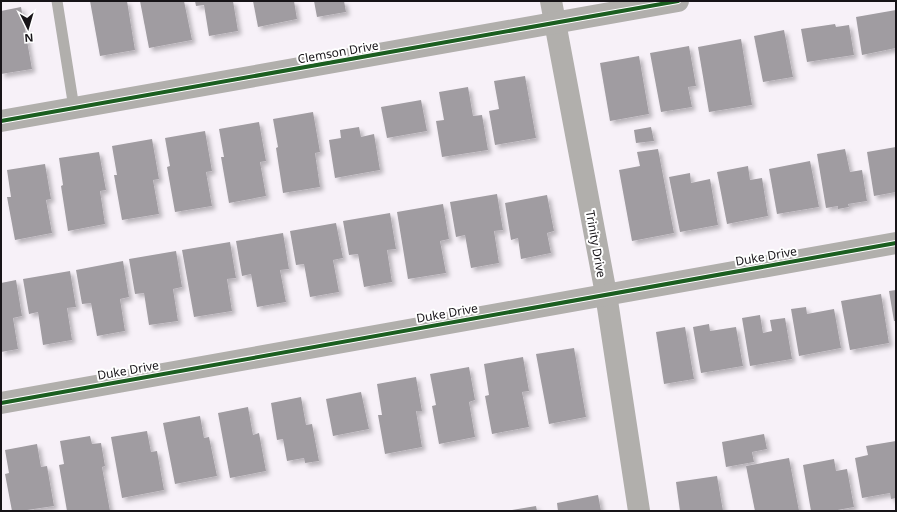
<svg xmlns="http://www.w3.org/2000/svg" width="897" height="512" font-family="'Noto Sans',sans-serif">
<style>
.building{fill:#a09ca1;filter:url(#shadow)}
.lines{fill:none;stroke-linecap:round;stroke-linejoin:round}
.service{stroke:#b1afac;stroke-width:11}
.minor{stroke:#b1afac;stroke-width:22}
.cycleway-casing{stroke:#fff;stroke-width:6}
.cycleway{stroke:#1b5e20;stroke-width:4}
.labels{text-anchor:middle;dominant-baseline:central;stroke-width:4;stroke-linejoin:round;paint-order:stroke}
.street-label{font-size:12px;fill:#171418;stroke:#fff}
</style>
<defs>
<filter id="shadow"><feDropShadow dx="3.5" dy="3.5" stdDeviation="2" flood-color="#0004"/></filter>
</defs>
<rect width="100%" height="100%" fill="#f7f1f8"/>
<!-- building -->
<g class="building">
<path d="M 90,1 L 127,1 L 135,50 L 100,56 Z"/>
<path d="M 140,1 L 184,1 L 192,40 L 149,48 Z"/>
<path d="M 195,1 L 233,1 L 238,31 L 209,36 L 204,5 L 196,6 Z"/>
<path d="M 253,1 L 294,1 L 297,19 L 258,27 Z"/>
<path d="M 314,1 L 344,1 L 346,12 L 317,17 Z"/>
<path d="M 21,7 L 32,69 L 1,74 L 1,11 Z"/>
<path d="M 896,10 L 896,48 L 862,55 L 856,17 Z"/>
<path d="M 835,24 L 836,27 L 849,25 L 854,55 L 807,62 L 801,29 Z"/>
<path d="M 784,30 L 793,77 L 763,82 L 754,36 Z"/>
<path d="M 741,39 L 752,105 L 709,112 L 698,47 Z"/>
<path d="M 689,46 L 696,86 L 688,87 L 692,107 L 661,112 L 650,53 Z"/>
<path d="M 639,56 L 649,114 L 610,121 L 600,63 Z"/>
<path d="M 525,76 L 536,138 L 495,145 L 489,111 L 499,109 L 494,81 Z"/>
<path d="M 468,87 L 473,116 L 482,115 L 488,150 L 442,157 L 436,121 L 444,120 L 439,92 Z"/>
<path d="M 421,100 L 427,131 L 387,138 L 381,107 Z"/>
<path d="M 313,112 L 320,152 L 315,153 L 320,187 L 283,193 L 276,148 L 278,147 L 273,119 Z"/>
<path d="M 259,122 L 266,161 L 260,162 L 266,196 L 229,203 L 221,157 L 224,157 L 219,129 Z"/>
<path d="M 359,127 L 361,137 L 374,134 L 380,170 L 335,178 L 329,140 L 341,138 L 340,130 Z"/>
<path d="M 651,127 L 654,141 L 636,143 L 634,130 Z"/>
<path d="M 205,131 L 212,171 L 206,172 L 212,206 L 175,212 L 167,167 L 170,166 L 165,138 Z"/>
<path d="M 152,139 L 159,179 L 153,180 L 159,214 L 122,220 L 114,175 L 117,175 L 112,146 Z"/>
<path d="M 896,147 L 896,192 L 874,196 L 867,152 Z"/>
<path d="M 658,149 L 674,233 L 632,241 L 619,170 L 640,166 L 637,152 Z"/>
<path d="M 845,149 L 850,172 L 862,170 L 867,201 L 848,204 L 849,207 L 838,209 L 838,206 L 826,208 L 817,154 Z"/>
<path d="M 99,152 L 106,190 L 100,191 L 105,224 L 68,231 L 61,186 L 63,185 L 59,158 Z"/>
<path d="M 810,161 L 819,207 L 777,214 L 769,169 Z"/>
<path d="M 45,164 L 51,199 L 46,200 L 52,233 L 15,240 L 7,197 L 11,197 L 7,170 Z"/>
<path d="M 748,166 L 750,180 L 762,178 L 768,216 L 727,224 L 717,172 Z"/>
<path d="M 690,173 L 691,183 L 710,179 L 718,225 L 680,232 L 669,177 Z"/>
<path d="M 497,194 L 503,230 L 494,231 L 499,263 L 471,268 L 465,235 L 456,237 L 450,202 Z"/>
<path d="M 547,195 L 554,231 L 547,233 L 551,253 L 521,259 L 518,238 L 511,240 L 505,203 Z"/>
<path d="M 443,204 L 449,239 L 440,241 L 446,273 L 408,279 L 397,212 Z"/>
<path d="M 390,213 L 396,249 L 387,250 L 392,282 L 364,287 L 358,254 L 349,255 L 343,221 Z"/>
<path d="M 336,223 L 343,258 L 333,260 L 339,292 L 310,297 L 304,264 L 296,265 L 290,231 Z"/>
<path d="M 283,233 L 289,269 L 280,270 L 286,302 L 257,307 L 251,274 L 242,276 L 236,241 Z"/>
<path d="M 230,242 L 236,278 L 227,279 L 232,311 L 194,317 L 182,250 Z"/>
<path d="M 176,251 L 182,287 L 173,289 L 178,321 L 149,325 L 144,293 L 135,294 L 129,259 Z"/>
<path d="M 123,261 L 129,297 L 120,299 L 125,331 L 97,336 L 91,303 L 82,304 L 76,270 Z"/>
<path d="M 70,271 L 76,307 L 67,308 L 72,340 L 43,345 L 38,312 L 29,314 L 23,279 Z"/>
<path d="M 16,280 L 22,316 L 13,318 L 18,349 L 1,352 L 1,283 Z"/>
<path d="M 896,290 L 896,321 L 894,321 L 889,291 Z"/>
<path d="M 881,294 L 889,343 L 850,350 L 841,301 Z"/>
<path d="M 806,307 L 807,314 L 834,309 L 841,348 L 799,356 L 791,309 Z"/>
<path d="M 760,315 L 763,333 L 772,331 L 770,320 L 785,318 L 792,359 L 750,366 L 742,318 Z"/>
<path d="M 709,324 L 710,331 L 736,327 L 743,366 L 701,373 L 693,327 Z"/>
<path d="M 685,327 L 694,379 L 664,384 L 656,332 Z"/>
<path d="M 574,348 L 586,417 L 549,424 L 536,354 Z"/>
<path d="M 523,357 L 529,391 L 522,392 L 529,427 L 492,434 L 485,396 L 489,395 L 484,364 Z"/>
<path d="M 469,367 L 475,400 L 469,402 L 475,437 L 439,444 L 432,406 L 436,405 L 430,374 Z"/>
<path d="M 416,377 L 422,411 L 416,411 L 422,447 L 385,454 L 378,415 L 382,415 L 377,384 Z"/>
<path d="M 361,392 L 369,429 L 333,436 L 326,399 Z"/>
<path d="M 301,397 L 306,425 L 312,424 L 319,461 L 305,463 L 304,458 L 287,461 L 283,439 L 277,440 L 271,403 Z"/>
<path d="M 248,407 L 253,435 L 259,433 L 266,471 L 230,478 L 218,413 Z"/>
<path d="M 200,416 L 204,438 L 209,437 L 217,476 L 175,484 L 163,423 Z"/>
<path d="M 147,431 L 151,452 L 157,451 L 164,490 L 122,498 L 111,437 Z"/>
<path d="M 764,434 L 767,449 L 752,452 L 754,462 L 726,467 L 722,442 Z"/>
<path d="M 90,436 L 92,444 L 101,443 L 105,466 L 102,467 L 110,511 L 67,511 L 59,465 L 64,464 L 60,441 Z"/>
<path d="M 896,441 L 896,498 L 891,499 L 890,493 L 862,498 L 855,458 L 868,455 L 866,446 Z"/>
<path d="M 37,444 L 41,467 L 47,466 L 54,506 L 27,510 L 27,511 L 12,511 L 5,474 L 9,473 L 5,450 Z"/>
<path d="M 789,458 L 799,511 L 755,511 L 746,466 Z"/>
<path d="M 834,459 L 836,471 L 847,469 L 854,507 L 832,511 L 811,511 L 803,465 Z"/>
<path d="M 717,476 L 723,511 L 680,511 L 676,482 Z"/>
<path d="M 598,495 L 601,511 L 558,511 L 557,503 Z"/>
<path d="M 536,506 L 537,511 L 512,511 L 512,510 Z"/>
</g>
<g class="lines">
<!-- service -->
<path class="service" d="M 57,1 L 74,108"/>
<!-- minor -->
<g class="minor">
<path d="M 551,1 L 606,294 L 639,511"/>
<path d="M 1,121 L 678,1"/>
<path d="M 1,403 L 896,243"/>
</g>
<defs>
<g id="cycleway">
<path d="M 1,121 L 678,1"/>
<path d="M 1,403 L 896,243"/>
</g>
</defs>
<!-- cycleway casing -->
<use href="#cycleway" class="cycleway-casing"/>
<!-- cycleway -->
<use href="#cycleway" class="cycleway"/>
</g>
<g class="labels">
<!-- street labels -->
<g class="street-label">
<text transform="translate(338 52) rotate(-10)">Clemson Drive</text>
<text transform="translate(596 244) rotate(80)">Trinity Drive</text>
<text transform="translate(766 256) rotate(-10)">Duke Drive</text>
<text transform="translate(447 313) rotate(-10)">Duke Drive</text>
<text transform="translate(128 370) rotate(-10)">Duke Drive</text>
</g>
</g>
<!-- border -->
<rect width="897" height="512" fill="none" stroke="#171418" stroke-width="4"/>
<!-- north arrow -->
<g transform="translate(28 28) rotate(175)" stroke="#ffffff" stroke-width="3" paint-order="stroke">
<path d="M0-3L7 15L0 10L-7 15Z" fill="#171418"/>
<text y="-6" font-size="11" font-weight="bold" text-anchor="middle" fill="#171418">N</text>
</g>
</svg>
